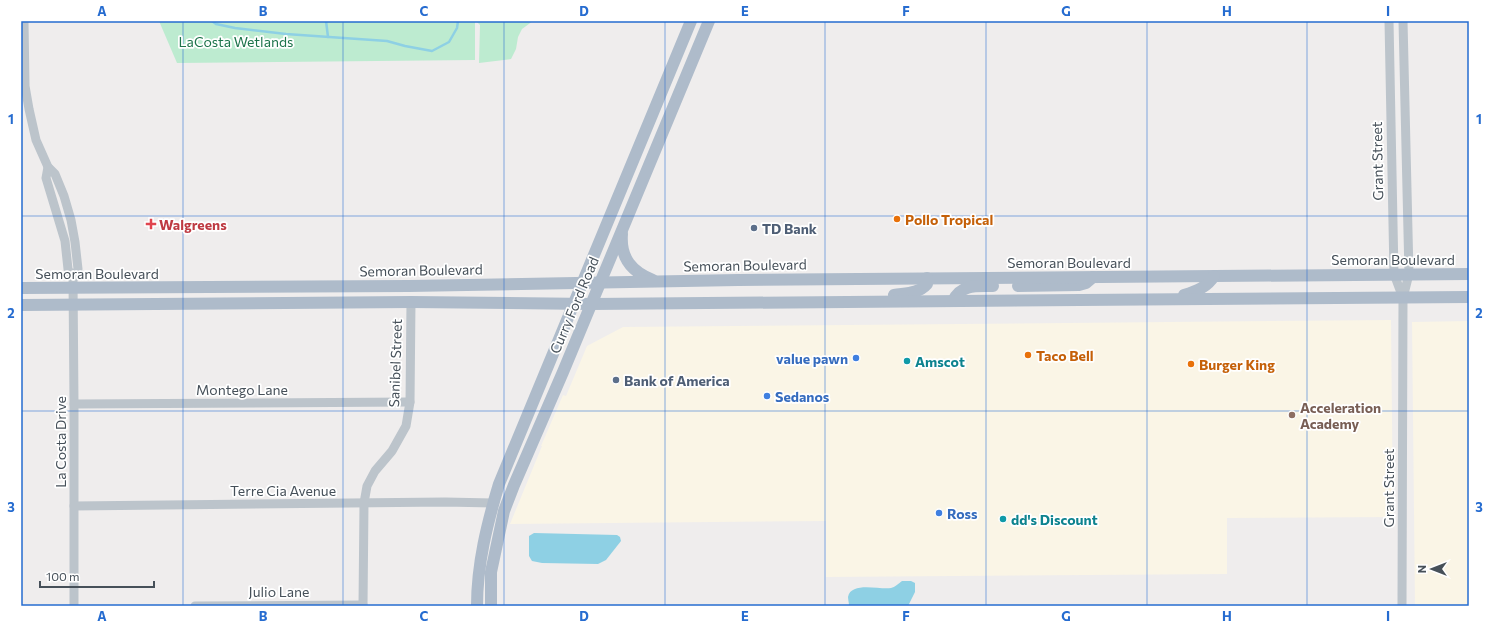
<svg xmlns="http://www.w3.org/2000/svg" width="1490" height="627" font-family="Commissioner,sans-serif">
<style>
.commercial{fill:#faf5e6}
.green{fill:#bdebd0}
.water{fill:#8ed0e4}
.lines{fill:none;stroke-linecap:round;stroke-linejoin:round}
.stream{stroke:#8ed0e4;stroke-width:2.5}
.minor{stroke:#bcc4cb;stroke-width:9}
.major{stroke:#aebbca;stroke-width:12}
.grid{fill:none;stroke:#266cd0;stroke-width:1;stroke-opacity:0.55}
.food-dot{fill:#e8710a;stroke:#fff;stroke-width:1.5}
.health-dot{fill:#e0444e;stroke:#fff;stroke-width:1.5}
.service-dot{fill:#5c6f8a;stroke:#fff;stroke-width:1.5}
.shop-dot{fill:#3f7fe0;stroke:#fff;stroke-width:1.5}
.culture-dot{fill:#0f9aa8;stroke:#fff;stroke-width:1.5}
.education-dot{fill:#8d6e63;stroke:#fff;stroke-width:1.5}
.labels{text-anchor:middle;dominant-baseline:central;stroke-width:3.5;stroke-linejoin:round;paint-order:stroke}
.park-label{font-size:14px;fill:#1d744b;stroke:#fff}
.street-label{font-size:14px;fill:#465059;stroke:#fff}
.food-label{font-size:14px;font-weight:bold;fill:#c56008;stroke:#fff;text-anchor:start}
.health-label{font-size:14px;font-weight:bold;fill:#be3a42;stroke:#fff;text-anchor:start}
.service-label{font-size:14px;font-weight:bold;fill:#4e5e75;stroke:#fff;text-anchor:start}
.shop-label{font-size:14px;font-weight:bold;fill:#366cbe;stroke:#fff;text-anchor:start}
.culture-label{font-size:14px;font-weight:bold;fill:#0d838f;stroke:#fff;text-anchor:start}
.education-label{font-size:14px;font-weight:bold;fill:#785e54;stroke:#fff;text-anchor:start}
.neatline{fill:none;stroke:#266cd0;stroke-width:1.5}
.grid-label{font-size:13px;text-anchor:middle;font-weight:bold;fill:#266cd0}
</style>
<rect width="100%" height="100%" fill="#efeded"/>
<!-- commercial -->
<g class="commercial">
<path d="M 1391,320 L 1393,517 L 1227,518 L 1227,574 L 826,577 L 826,521 L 510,524 L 542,446 L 541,446 L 563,395 L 566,396 L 587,346 L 623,327 Z"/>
<path d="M 1469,321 L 1469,606 L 1415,606 L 1412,322 Z"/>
</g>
<!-- green -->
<g class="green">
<path d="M 159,21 L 475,21 L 475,60 L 177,63 Z"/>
<path d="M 476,21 L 533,21 L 522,29 L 518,37 L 516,49 L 511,59 L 479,63 L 480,25 Z"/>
</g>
<!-- water -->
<g class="water">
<path d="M 534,533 L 617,535 L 620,537 L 621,541 L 606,560 L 598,564 L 542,563 L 532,561 L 529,556 L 529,536 Z"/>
<path d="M 902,581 L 911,581 L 915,583 L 915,592 L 908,606 L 849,606 C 849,603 848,599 848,597 C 851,581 880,590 891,588 C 895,587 898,584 902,581 Z"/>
</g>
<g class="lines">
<!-- stream -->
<g class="stream">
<path d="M 212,21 L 216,24 L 235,28 L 286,34 L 387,41 L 405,46 L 432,51 L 449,42 L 457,28 L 458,21"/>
<path d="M 326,21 L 328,37"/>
</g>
<!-- minor -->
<g class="minor">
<path d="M 24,21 L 25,86 L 29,109 L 36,140 L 48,167 L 55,174 L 64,196 L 71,220 L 75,242 L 78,269 L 73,279"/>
<path d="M 1389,21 L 1394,274 L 1403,298"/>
<path d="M 48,167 L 46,178 L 65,241 L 68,269 L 73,279 L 74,404 L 74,606"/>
<path d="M 74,404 L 410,402"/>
<path d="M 74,506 L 445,502 L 493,503"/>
<path d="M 195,606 L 363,605"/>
<path d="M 363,606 L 364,503 L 367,486 L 375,471 L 392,451 L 406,426 L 410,402 L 411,302"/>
<path d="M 1402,606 L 1403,298 L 1409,274 L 1403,21"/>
</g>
<!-- major -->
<g class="major">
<path d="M 622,234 C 620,258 632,272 653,280"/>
<path d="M 1018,286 L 1079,285 L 1086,283 L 1093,277"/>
<path d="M 21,288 L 409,286 L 738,280 L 1469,274"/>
<path d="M 894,295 C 906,293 918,294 927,284 L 927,278"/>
<path d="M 1184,295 C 1197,291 1207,287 1214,276"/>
<path d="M 953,301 C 961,284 976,286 993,286"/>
<path d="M 21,305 L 411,302 L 591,304 L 1469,297"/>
<path d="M 477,606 C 477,564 487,524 499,484 L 691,21"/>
<path d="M 491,606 L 491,572 L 504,511 L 514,485 L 563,372 L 709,21"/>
</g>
</g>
<!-- grid -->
<path class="grid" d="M 183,21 L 183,606M 343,21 L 343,606M 504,21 L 504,606M 665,21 L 665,606M 825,21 L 825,606M 986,21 L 986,606M 1147,21 L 1147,606M 1307,21 L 1307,606M 21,216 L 1469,216M 21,411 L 1469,411"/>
<!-- markers -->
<g class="food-dot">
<circle cx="897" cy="219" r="4"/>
<circle cx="1028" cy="355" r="4"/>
<circle cx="1191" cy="364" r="4"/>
</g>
<path class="health-dot" d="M149 218h4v4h4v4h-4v4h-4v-4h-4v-4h4z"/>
<g class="service-dot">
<circle cx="754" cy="228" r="4"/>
<circle cx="616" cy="380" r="4"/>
</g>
<g class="shop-dot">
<circle cx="856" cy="358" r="4"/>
<circle cx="767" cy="396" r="4"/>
<circle cx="939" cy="513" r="4"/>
</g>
<g class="culture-dot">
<circle cx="907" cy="361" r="4"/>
<circle cx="1003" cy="519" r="4"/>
</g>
<circle class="education-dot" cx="1292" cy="415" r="4"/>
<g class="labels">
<!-- park labels -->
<g class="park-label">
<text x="236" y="41">LaCosta Wetlands</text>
</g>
<!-- street labels -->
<g class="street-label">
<text transform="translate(1377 161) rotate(-91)">Grant Street</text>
<text x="1393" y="259">Semoran Boulevard</text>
<text x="1069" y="262">Semoran Boulevard</text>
<text transform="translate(745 265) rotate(-1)">Semoran Boulevard</text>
<text transform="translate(421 270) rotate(-1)">Semoran Boulevard</text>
<text x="97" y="273">Semoran Boulevard</text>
<text transform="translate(574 305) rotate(-67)">Curry Ford Road</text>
<text transform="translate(395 363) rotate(-88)">Sanibel Street</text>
<text x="242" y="389">Montego Lane</text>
<text transform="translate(60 442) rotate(-90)">La Costa Drive</text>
<text transform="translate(1388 488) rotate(-90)">Grant Street</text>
<text x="283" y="490">Terre Cia Avenue</text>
<text x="279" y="591">Julio Lane</text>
</g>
<!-- food labels -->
<g class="food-label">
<text x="905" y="219">Pollo Tropical</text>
<text x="1036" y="355">Taco Bell</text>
<text x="1199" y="364">Burger King</text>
</g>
<!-- health labels -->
<g class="health-label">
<text x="159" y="224">Walgreens</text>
</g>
<!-- service labels -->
<g class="service-label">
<text x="762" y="228">TD Bank</text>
<text x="624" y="380">Bank of America</text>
</g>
<!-- shop labels -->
<g class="shop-label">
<text x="848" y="358" text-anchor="end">value pawn</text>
<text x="775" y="396">Sedanos</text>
<text x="947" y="513">Ross</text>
</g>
<!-- culture labels -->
<g class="culture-label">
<text x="915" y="361">Amscot</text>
<text x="1011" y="519">dd's Discount</text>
</g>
<!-- education labels -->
<g class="education-label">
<text x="1300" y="407">Acceleration<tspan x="1300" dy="16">Academy</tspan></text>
</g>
</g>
<!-- border -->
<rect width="1490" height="627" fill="none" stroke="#ffffff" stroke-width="44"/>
<!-- north arrow -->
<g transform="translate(1432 569) rotate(270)" stroke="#ffffff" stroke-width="3" paint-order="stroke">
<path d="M0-3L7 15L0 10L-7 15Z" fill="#465059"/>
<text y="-6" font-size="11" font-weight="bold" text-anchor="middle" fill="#465059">N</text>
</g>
<!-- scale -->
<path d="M40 581v6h114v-6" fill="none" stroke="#465059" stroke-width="2"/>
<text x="46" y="581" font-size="12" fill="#465059" stroke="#ffffff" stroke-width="3" paint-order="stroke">100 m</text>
<rect x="22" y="22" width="1446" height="583" class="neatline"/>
<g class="grid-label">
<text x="102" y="16">A</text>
<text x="263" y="16">B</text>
<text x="424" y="16">C</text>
<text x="584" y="16">D</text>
<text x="745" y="16">E</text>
<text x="906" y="16">F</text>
<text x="1066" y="16">G</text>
<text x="1227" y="16">H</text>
<text x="1388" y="16">I</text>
<text x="11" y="124">1</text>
<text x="1479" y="124">1</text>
<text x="11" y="318">2</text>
<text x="1479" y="318">2</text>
<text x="11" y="512">3</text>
<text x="1479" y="512">3</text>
<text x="102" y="621">A</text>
<text x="263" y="621">B</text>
<text x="424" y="621">C</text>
<text x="584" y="621">D</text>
<text x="745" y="621">E</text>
<text x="906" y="621">F</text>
<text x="1066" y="621">G</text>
<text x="1227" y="621">H</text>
<text x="1388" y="621">I</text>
</g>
</svg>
